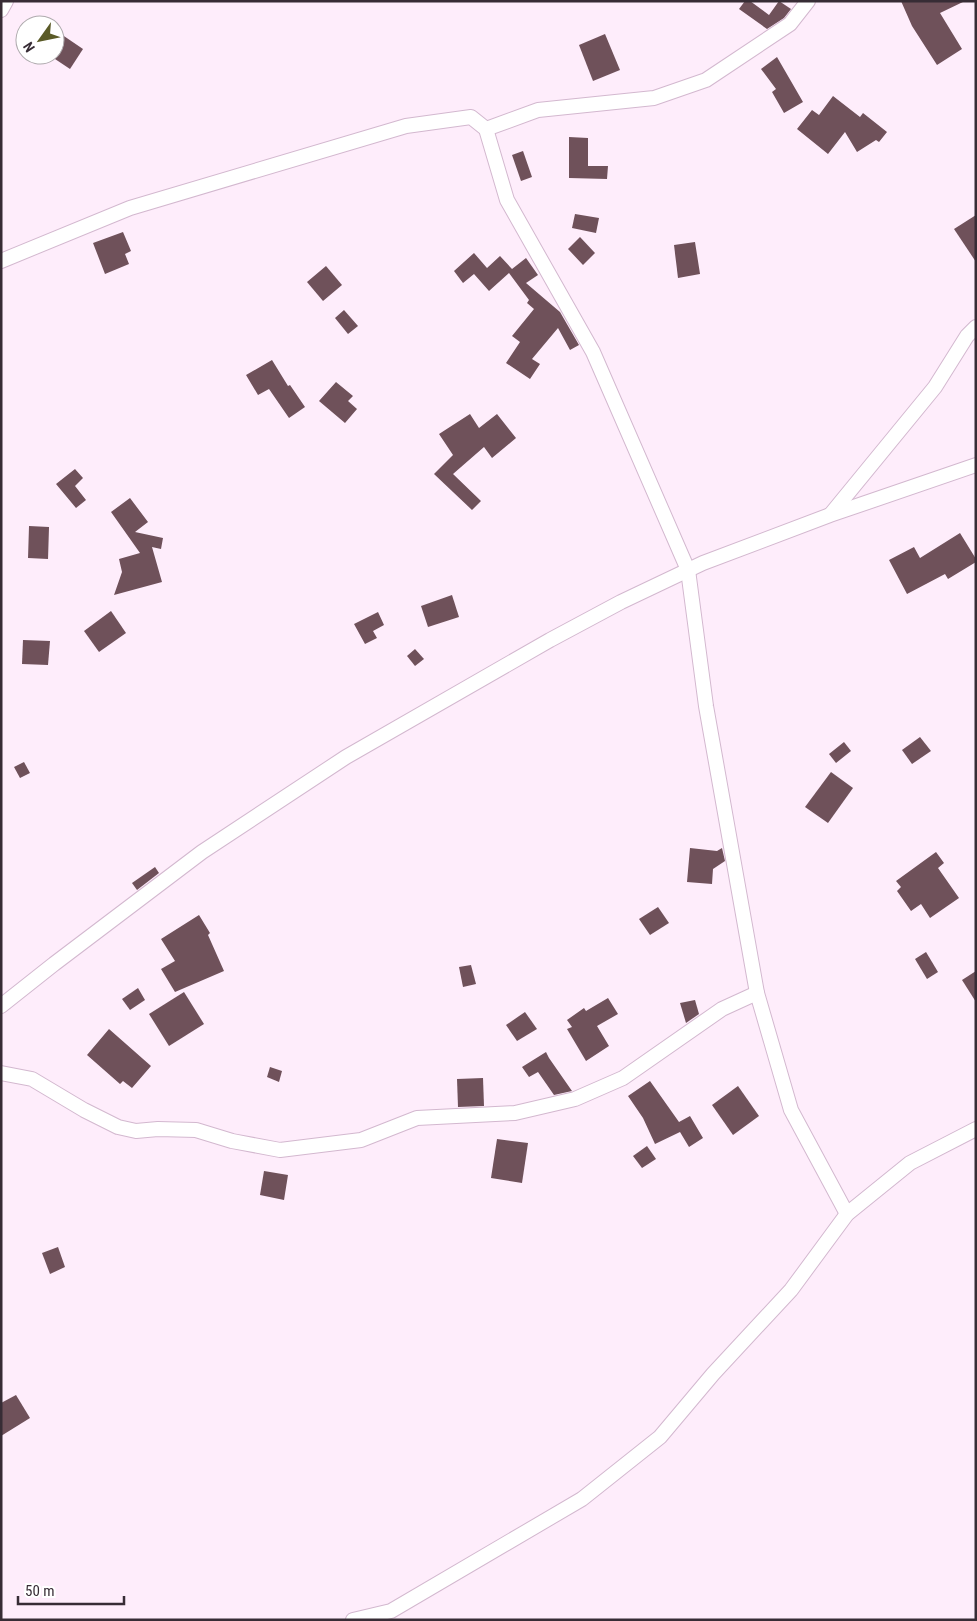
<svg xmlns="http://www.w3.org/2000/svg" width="977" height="1621" font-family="'Roboto Condensed',sans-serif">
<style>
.building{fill:#6f515a}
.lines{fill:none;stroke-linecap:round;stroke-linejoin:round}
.minor-casing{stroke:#d3b8cf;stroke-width:16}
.minor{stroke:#fff;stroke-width:14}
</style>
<rect width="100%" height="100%" fill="#feedfb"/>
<!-- building -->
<g class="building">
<path d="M 745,1 L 750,1 L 769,15 L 779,1 L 791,9 L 784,18 L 767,29 L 739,9 Z"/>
<path d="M 901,1 L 965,1 L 940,13 L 962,49 L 937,65 L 912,26 Z"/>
<path d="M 55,30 L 83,49 L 70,69 L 55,59 Z"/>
<path d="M 605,34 L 620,70 L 593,81 L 579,45 Z"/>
<path d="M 777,57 L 803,102 L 784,113 L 772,92 L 776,89 L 761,69 Z"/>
<path d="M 833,96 L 860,117 L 863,113 L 887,132 L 879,142 L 876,140 L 857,152 L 845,132 L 828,154 L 797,129 L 812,110 L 819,115 Z"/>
<path d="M 569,137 L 588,138 L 588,166 L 608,166 L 607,179 L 569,178 Z"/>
<path d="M 523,151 L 532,177 L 521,181 L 512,155 Z"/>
<path d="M 575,214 L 599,218 L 596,233 L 572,228 Z"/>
<path d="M 976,215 L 976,262 L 954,229 Z"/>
<path d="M 123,232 L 131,251 L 125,254 L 129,264 L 105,274 L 93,243 Z"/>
<path d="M 580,237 L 595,253 L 583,265 L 568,249 Z"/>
<path d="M 695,242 L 700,274 L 678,278 L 674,245 Z"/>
<path d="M 474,253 L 487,268 L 500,256 L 512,269 L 526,258 L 538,275 L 526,283 L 560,312 L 579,345 L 570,350 L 558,328 L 532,359 L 540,364 L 530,379 L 506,363 L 520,342 L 512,336 L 534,309 L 527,303 L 529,300 L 509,273 L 489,291 L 474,274 L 463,283 L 454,271 Z"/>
<path d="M 326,266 L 342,285 L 323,301 L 307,282 Z"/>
<path d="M 344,310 L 358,326 L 348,334 L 335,318 Z"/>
<path d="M 272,360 L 288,386 L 290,385 L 305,407 L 289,418 L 269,389 L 258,395 L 246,375 Z"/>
<path d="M 336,382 L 353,396 L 348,401 L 357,409 L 345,423 L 319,401 Z"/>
<path d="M 470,414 L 479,428 L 497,414 L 516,438 L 492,458 L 484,447 L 453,474 L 481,501 L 472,510 L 434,474 L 453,455 L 439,434 Z"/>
<path d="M 75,469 L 83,478 L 75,486 L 86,500 L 76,508 L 56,484 Z"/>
<path d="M 130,498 L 148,522 L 135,532 L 163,538 L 161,549 L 152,547 L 162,582 L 114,595 L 122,572 L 119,559 L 140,553 L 111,512 Z"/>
<path d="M 29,526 L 49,527 L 48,559 L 28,558 Z"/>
<path d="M 960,533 L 976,559 L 976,562 L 948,579 L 945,574 L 907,594 L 889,560 L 914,547 L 920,558 Z"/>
<path d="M 452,595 L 459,617 L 428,627 L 421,606 Z"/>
<path d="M 111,611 L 126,633 L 99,652 L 84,631 Z"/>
<path d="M 378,612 L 384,625 L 373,631 L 377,638 L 365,644 L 354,624 Z"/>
<path d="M 23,640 L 50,641 L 48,665 L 22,664 Z"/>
<path d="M 415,649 L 424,659 L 415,666 L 407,656 Z"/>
<path d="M 920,737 L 931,751 L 912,764 L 902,750 Z"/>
<path d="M 844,742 L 851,751 L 836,763 L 829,754 Z"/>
<path d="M 24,762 L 30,773 L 20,778 L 14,767 Z"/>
<path d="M 831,772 L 853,788 L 828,823 L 805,807 Z"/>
<path d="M 690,848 L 717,851 L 722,848 L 725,861 L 713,869 L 712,884 L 687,882 Z"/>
<path d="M 936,852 L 944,863 L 938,868 L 959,898 L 930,918 L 921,904 L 911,911 L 897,891 L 901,887 L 896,881 Z"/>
<path d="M 155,867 L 159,873 L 137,890 L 132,883 Z"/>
<path d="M 658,907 L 669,923 L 650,935 L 639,919 Z"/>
<path d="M 199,915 L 210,933 L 208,935 L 224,971 L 175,992 L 161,969 L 175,961 L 161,939 Z"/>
<path d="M 926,952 L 938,972 L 927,979 L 915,959 Z"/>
<path d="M 471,965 L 476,984 L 463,987 L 459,967 Z"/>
<path d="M 976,971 L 976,1002 L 962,980 Z"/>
<path d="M 138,988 L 145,1000 L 130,1010 L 122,999 Z"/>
<path d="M 184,992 L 204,1024 L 169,1046 L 149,1014 Z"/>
<path d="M 608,998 L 618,1014 L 597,1026 L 609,1046 L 586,1061 L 567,1029 L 572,1027 L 567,1020 L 584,1008 L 586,1011 Z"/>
<path d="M 695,1000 L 699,1014 L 686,1023 L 680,1003 Z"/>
<path d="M 525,1012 L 537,1029 L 517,1041 L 506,1025 Z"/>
<path d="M 109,1029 L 151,1066 L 132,1088 L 123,1081 L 120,1084 L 87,1055 Z"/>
<path d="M 546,1052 L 549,1058 L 572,1091 L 554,1095 L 538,1072 L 529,1077 L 522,1067 Z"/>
<path d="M 270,1067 L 282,1071 L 279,1082 L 267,1077 Z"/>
<path d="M 483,1078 L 484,1106 L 458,1107 L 457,1079 Z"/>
<path d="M 650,1081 L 679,1122 L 690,1116 L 703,1138 L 689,1147 L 680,1132 L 655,1144 L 643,1118 L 628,1096 Z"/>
<path d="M 738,1086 L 759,1116 L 733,1135 L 712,1105 Z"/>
<path d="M 497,1139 L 528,1143 L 522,1183 L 491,1178 Z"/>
<path d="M 647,1146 L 656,1159 L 642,1168 L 633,1156 Z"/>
<path d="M 264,1171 L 288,1175 L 284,1200 L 260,1195 Z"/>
<path d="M 58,1247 L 65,1267 L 50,1274 L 42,1253 Z"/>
<path d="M 16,1395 L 30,1418 L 1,1436 L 1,1403 Z"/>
</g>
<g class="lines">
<defs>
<g id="minor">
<path d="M 1,10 L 6,1"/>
<path d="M 486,129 L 538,110 L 654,98 L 706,80 L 790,24 L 808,1"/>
<path d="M 1,261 L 130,208 L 406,126 L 471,117 L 486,129 L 507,200 L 593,352 L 688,570 L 706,706 L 757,993 L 791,1110 L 847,1214"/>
<path d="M 831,514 L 935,387 L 967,336 L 976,327"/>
<path d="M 1,1006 L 54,964 L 202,852 L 346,757 L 550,640 L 621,602 L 703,563 L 830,515 L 976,465"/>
<path d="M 1,1073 L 32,1079 L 84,1110 L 118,1127 L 136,1131 L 158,1129 L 196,1130 L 232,1141 L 280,1150 L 361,1140 L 417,1118 L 515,1113 L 575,1099 L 623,1078 L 722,1009 L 757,993"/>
<path d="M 353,1620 L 391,1611 L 582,1499 L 660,1437 L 713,1374 L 791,1290 L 847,1214 L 910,1163 L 976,1129"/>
</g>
</defs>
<!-- minor casing -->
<use href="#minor" class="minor-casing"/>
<!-- minor -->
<use href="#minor" class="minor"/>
</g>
<!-- border -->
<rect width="977" height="1621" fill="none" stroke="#372c35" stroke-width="5"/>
<!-- north arrow -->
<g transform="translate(40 40) rotate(237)"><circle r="24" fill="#ffffff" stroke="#afabae"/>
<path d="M0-4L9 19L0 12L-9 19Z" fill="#5a5a27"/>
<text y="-8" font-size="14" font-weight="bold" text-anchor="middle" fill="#372c35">N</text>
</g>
<!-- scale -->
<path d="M18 1596v8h106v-8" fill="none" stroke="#372c35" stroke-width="2.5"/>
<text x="25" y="1596" font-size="15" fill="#372c35" stroke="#ffffff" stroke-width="4" paint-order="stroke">50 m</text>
</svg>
